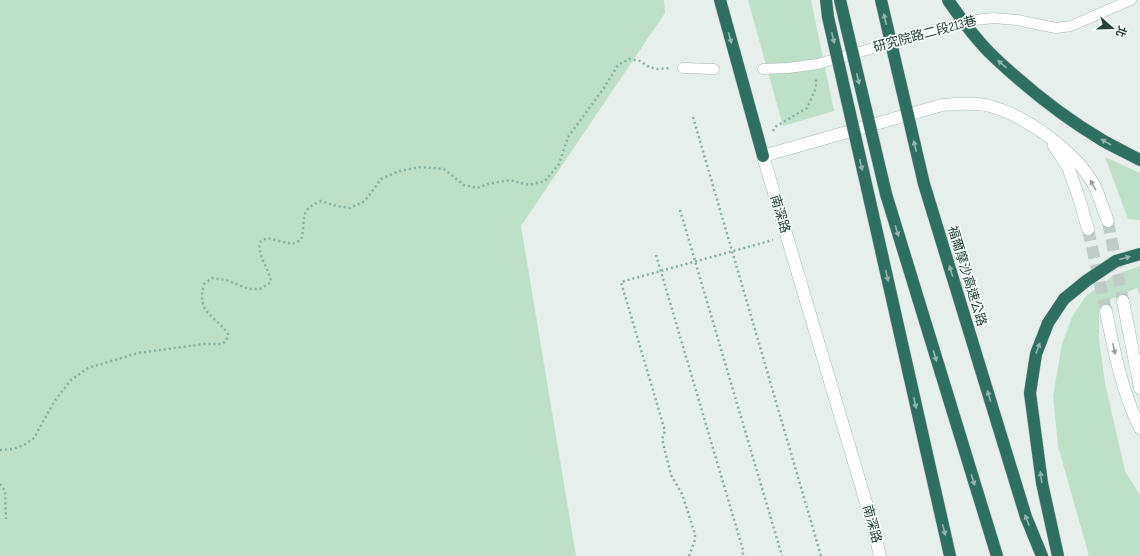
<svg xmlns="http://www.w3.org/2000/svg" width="1140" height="556" font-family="'Sofia Sans Condensed','Noto Sans TC',sans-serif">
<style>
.green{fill:#bfe0c8}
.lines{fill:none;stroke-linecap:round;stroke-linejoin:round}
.secondary-tunnel{stroke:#bfccc8;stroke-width:12;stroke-dasharray:12 6;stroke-linecap:butt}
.service-casing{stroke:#a8b8b2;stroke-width:11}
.secondary-casing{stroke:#a4bbb3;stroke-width:13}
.motorway-casing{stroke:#c2cac8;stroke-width:13}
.path{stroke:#86b3a5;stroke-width:2.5;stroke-dasharray:2 3;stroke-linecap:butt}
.service{stroke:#fff;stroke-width:10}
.secondary{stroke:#fff;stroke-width:12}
.motorway{stroke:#2f6f62;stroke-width:12}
.motorway-bridge-casing{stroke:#c2cac8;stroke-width:13;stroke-linecap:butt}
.motorway-bridge{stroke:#2f6f62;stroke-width:12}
.oneway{fill:#93b5ae}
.oneway2{fill:#92a09c}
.labels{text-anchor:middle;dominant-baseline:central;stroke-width:3.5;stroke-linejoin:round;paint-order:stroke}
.street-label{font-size:13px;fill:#24423a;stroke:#f7fbf9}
</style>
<rect width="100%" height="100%" fill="#e6efeb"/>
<!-- green -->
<g class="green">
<path d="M 0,0 L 664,0 L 665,13 L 521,226 L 576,556 L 0,556 Z"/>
<path d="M 748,0 L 811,0 L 834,111 L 783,126 Z"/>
<path d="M 1105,157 L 1140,173 L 1140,220 L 1128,219 Z"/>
<path d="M 1140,266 L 1140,296 L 1137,288 L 1099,304 L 1099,339 L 1105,383 L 1125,471 L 1140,495 L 1140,556 L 1089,556 L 1058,446 L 1053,396 L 1062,344 L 1073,315 L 1086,296 L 1114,275 Z"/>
</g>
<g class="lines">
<!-- secondary-tunnel -->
<g class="secondary-tunnel">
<path d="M 1108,221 L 1123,301"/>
<path d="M 1088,229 L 1106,311"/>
</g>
<defs>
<g id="service">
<path d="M 683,68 L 714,69"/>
<path d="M 763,69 L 788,68 L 818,64 L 967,21 L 993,18 L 1017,20 L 1056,28 L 1071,26 L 1131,0"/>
</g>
<g id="secondary">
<path d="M 1054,146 L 1068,167 L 1079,198 L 1088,229"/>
<path d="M 1123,301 L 1140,388"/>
<path d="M 1106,311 C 1114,351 1122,392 1140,428"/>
<path d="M 880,556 L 873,526 L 763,156 L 942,105 C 957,104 975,102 990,106 C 1026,116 1078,153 1095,187 C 1100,198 1103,210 1108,221"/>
</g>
<g id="motorway">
<path d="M 720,0 L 763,156"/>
<path d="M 924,184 L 1026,517 L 1042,556"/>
<path d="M 886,194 L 997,556"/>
<path d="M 869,197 L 950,556"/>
<path d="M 1058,556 L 1042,483 L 1030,393 L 1036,354 L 1048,323 L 1064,299 L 1086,281 L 1116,261 L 1140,254"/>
</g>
</defs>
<!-- service casing -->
<use href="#service" class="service-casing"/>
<!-- secondary casing -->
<use href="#secondary" class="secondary-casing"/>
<!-- motorway casing -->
<use href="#motorway" class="motorway-casing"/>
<!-- path -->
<g class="path">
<path d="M 693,117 L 821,556"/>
<path d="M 773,131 L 775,127 L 807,108 L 816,88 L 816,79"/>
<path d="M 680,210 L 782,556"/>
<path d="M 656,255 L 743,550 L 743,556"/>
<path d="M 0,450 L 13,449 L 24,445 L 34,438 L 54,402 L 71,380 L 88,368 L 138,353 L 204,344 L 222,344 L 226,341 L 228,334 C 215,314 196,315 204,284 L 212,278 L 226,280 L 249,289 L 260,289 L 271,282 C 269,268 257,256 260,242 L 267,238 L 292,244 L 301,240 C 307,220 297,211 321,201 L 336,206 L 350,208 L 365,201 L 381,179 L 399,171 L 421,167 L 444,169 L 464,185 L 477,188 L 488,184 L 510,180 L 529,185 L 545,181 L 559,164 L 568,137 L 604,88 L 618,65 L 629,59 L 640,61 L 649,67 L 658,69 L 670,68"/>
<path d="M 0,484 L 5,491 L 6,519"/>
<path d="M 689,556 L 695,540 L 695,534 L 682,494 L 671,475 L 662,439 L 665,431 L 621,282 L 773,240"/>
</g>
<!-- service -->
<use href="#service" class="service"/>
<!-- secondary -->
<use href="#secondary" class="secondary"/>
<!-- motorway -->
<use href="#motorway" class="motorway"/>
<defs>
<g id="motorway-bridge">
<path d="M 826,0 L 828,17 L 869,197"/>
<path d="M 840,0 L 886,194"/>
<path d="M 881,0 L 924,184"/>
<path d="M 948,0 C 961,19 976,40 994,57 C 1027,88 1063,117 1102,140 C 1114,147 1127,153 1140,160"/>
</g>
</defs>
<!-- motorway-bridge casing -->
<use href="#motorway-bridge" class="motorway-bridge-casing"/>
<!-- motorway-bridge -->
<use href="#motorway-bridge" class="motorway-bridge"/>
</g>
<!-- one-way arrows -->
<defs><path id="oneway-solid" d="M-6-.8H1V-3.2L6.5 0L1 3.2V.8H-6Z"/></defs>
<g class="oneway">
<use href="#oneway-solid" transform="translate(885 19) rotate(-103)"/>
<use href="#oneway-solid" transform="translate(730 38) rotate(75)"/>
<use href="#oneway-solid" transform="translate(833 38) rotate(77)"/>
<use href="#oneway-solid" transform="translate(1002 64) rotate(-139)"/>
<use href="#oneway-solid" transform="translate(858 79) rotate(77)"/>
<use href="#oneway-solid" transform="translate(1106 142) rotate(-151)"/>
<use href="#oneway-solid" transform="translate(915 146) rotate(-103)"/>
<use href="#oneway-solid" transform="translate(861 165) rotate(77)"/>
<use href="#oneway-solid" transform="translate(897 231) rotate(73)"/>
<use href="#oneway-solid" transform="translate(1125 258) rotate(-15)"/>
<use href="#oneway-solid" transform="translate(951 271) rotate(-107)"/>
<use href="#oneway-solid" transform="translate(887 276) rotate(77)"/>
<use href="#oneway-solid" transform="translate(1038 348) rotate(-70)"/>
<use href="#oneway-solid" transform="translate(935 356) rotate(73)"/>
<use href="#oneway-solid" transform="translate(989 396) rotate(-107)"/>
<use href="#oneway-solid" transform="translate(915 403) rotate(77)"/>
<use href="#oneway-solid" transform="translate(1041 477) rotate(-98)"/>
<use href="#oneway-solid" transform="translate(973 480) rotate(73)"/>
<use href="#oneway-solid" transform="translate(1027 520) rotate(-111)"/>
<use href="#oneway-solid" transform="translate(944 530) rotate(77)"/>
</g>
<g class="oneway2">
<use href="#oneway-solid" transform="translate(1093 185) rotate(-119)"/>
<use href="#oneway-solid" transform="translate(1114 349) rotate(78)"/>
</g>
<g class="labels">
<!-- street labels -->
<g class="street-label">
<text transform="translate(925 34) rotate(-15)">研究院路二段213巷</text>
<text transform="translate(780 214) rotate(73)">南深路</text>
<text transform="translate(967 276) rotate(73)">福爾摩沙高速公路</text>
<text transform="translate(872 524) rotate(75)">南深路</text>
</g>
</g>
<!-- north arrow -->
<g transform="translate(1112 28) rotate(110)" stroke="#f7fbf9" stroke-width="3" paint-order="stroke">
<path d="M0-3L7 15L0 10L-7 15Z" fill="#24423a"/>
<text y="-6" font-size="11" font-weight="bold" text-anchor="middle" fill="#24423a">北</text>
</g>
</svg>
